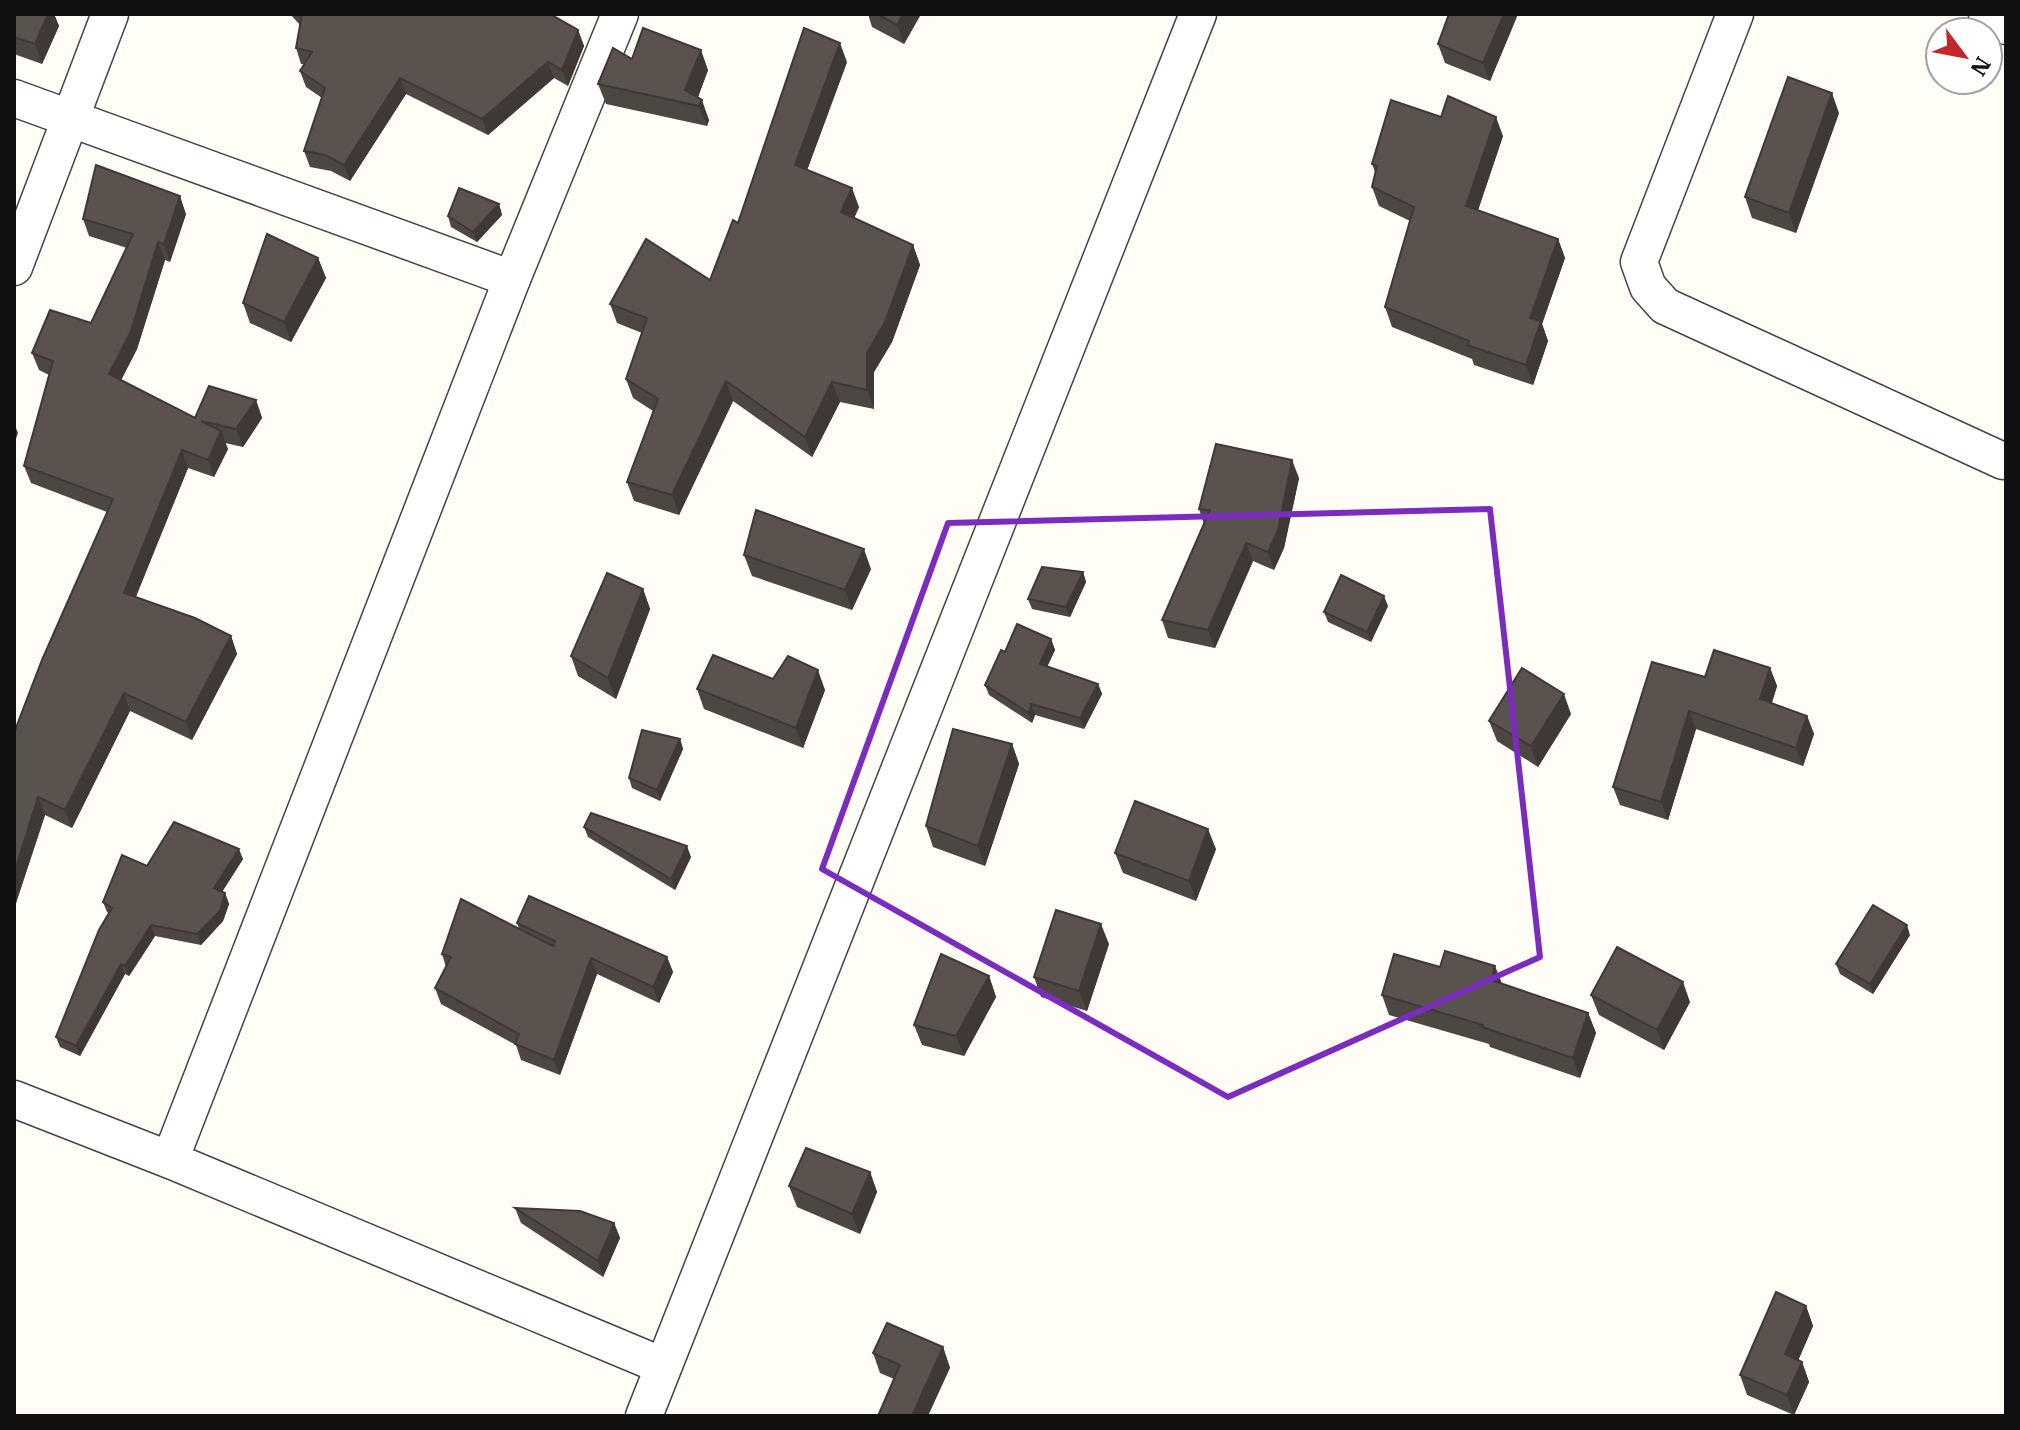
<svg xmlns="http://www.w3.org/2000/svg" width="2020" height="1430" font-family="'IBM Plex Serif',serif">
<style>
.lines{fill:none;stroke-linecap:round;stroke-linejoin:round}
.street-casing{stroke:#444;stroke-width:39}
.street{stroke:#fff;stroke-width:36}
.wall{fill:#4d4742}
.shaded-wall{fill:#3f3936}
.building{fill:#5a524d;stroke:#3f3936;stroke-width:2}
.marked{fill:none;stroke:#7b2cbf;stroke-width:6;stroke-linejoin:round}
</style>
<rect width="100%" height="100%" fill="#fffdf5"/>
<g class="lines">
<defs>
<g id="street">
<path d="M 1735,14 L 1639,262 L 1648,287 L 1665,306 L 2003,461 L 2006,460"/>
<path d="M 1987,14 L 2006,26"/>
<path d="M 14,98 L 512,279"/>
<path d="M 14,267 L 110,14"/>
<path d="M 14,1099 L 170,1160 L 663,1366"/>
<path d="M 170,1160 L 512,279 L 620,14"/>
<path d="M 644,1416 L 1198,14"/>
</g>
</defs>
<!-- street casing -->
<use href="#street" class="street-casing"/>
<!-- street -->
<use href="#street" class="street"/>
</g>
<!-- wall -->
<g class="wall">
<path d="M 14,14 L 54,14 L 59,26 L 42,64 L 14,54 Z"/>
<path d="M 290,14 L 550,14 L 578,30 L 584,46 L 568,86 L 554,78 L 488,135 L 406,94 L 350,181 L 331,171 L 310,167 L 304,151 L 322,98 L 306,87 L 300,71 L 304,64 L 301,64 L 296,48 L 300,25 Z"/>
<path d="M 868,14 L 921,14 L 904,44 L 872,27 Z"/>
<path d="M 1518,14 L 1490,81 L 1445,63 L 1438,44 Z"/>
<path d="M 632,59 L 708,70 L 698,97 L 709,120 L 707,126 L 606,104 L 598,84 Z"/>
<path d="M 847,62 L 807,170 L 859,207 L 854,218 L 913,245 L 920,265 L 892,342 L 874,372 L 874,409 L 840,402 L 812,457 L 733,401 L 679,515 L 634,501 L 627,482 L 653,411 L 633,398 L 626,379 L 642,333 L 617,323 L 610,304 L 710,280 L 738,223 Z"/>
<path d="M 1839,113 L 1796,233 L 1752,218 L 1745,197 Z"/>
<path d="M 1441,117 L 1503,136 L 1478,210 L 1558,239 L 1565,258 L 1542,324 L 1548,341 L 1533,385 L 1474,365 L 1472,359 L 1392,327 L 1385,307 L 1410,221 L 1379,206 L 1372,187 L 1375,172 L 1372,164 Z"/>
<path d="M 499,204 L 502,215 L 477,242 L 451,227 L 448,216 Z"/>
<path d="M 186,214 L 170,262 L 165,260 L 137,349 L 121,380 L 195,418 L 256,400 L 262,418 L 243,447 L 225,443 L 228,449 L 214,477 L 188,468 L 136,597 L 231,636 L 237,654 L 192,740 L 130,711 L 72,828 L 45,815 L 14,909 L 14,733 L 107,512 L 31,483 L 24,466 L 49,375 L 39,370 L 32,353 L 91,323 L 127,248 L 89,236 L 83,219 Z"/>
<path d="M 318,258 L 326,278 L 291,342 L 250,323 L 243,303 Z"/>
<path d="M 1299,478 L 1284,548 L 1274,570 L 1253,561 L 1215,648 L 1168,638 L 1162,620 L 1204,524 L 1199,509 Z"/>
<path d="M 744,555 L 871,569 L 852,610 L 752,576 Z"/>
<path d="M 1083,572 L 1086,582 L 1070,617 L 1032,609 L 1028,599 Z"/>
<path d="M 643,589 L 650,609 L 616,699 L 578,676 L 571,656 Z"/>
<path d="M 1388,606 L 1371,642 L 1328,622 L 1324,612 Z"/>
<path d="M 1051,639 L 1055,650 L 1047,666 L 1098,684 L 1102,694 L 1084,729 L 1035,715 L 1032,723 L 989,695 L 985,685 L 1005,652 Z"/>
<path d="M 1770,668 L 1777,686 L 1772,703 L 1807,716 L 1814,734 L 1803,766 L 1696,729 L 1668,820 L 1620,805 L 1613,787 L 1705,677 Z"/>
<path d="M 773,679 L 825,690 L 803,748 L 704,709 L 697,689 Z"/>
<path d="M 1571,714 L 1538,767 L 1497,741 L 1489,721 Z"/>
<path d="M 680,739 L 683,749 L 660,801 L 632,788 L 629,778 Z"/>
<path d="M 1012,744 L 1019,764 L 985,866 L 933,847 L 926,826 Z"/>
<path d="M 584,827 L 691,857 L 675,890 L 588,837 Z"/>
<path d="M 1216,849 L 1196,901 L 1123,873 L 1115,853 Z"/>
<path d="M 243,859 L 222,892 L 225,893 L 229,904 L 223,921 L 201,945 L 155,936 L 129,976 L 125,974 L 80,1056 L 60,1047 L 56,1037 L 109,914 L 107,912 L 103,902 L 147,866 Z"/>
<path d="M 517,923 L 667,957 L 673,972 L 659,1003 L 597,974 L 560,1075 L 521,1060 L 516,1045 L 441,1004 L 435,988 L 446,967 L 442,954 L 519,928 Z"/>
<path d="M 1910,935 L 1873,994 L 1840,974 L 1836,964 Z"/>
<path d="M 1109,944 L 1087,1011 L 1041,997 L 1034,977 Z"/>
<path d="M 989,976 L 996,997 L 964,1056 L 922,1045 L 914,1025 Z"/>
<path d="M 1502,984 L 1588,1013 L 1596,1033 L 1580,1078 L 1490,1047 L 1489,1044 L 1389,1015 L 1382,995 Z"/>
<path d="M 1591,995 L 1690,1002 L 1664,1050 L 1599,1015 Z"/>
<path d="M 870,1172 L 877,1192 L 860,1234 L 797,1207 L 789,1186 Z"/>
<path d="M 515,1208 L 614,1223 L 620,1238 L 603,1277 L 521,1223 Z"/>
<path d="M 1806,1306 L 1813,1326 L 1798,1360 L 1802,1362 L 1809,1382 L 1794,1415 L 1747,1395 L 1740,1375 Z"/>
<path d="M 943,1347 L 950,1368 L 894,1379 L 880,1373 L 873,1353 Z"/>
</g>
<!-- shaded-wall -->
<g class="shaded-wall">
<path d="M 48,14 L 54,14 L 59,26 L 42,64 L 35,44 Z"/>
<path d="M 903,14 L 921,14 L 904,44 L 897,25 Z"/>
<path d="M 1504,14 L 1518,14 L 1490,81 L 1483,63 Z"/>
<path d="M 578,30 L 584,46 L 568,86 L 562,70 Z"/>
<path d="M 840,43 L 847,62 L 802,184 L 795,165 Z"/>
<path d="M 701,50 L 708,70 L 695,105 L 685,90 Z"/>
<path d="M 548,62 L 554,78 L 488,135 L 482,119 Z"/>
<path d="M 400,78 L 406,94 L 350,181 L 344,165 Z"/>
<path d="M 1832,93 L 1839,113 L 1796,233 L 1789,213 Z"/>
<path d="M 702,100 L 709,120 L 707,126 L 699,106 Z"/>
<path d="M 1496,117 L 1503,136 L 1473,225 L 1466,206 Z"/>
<path d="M 852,188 L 859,207 L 848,232 L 841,212 Z"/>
<path d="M 180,196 L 186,214 L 170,262 L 164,244 Z"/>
<path d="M 499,204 L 502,215 L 477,242 L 473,232 Z"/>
<path d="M 1558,239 L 1565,258 L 1542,324 L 1548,341 L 1533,385 L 1526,365 L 1530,318 Z"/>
<path d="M 158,242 L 165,260 L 137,349 L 115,392 L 109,374 Z"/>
<path d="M 913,245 L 920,265 L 892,342 L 874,372 L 874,409 L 867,390 L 867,353 Z"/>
<path d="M 318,258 L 326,278 L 291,342 L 284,322 Z"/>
<path d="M 726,381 L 733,401 L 679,515 L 672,495 Z"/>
<path d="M 832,382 L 840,402 L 812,457 L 805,437 Z"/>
<path d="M 256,400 L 262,418 L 243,447 L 236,429 Z"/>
<path d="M 14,423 L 18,433 L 14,444 Z"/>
<path d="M 221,431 L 228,449 L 214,477 L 208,460 Z"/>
<path d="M 182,450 L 188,468 L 130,610 L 124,593 Z"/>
<path d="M 1292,460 L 1299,478 L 1284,548 L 1274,570 L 1268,552 Z"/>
<path d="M 1246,543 L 1253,561 L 1215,648 L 1208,630 Z"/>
<path d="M 864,549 L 871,569 L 852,610 L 845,590 Z"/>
<path d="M 1083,572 L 1086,582 L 1070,617 L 1066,607 Z"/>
<path d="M 643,589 L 650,609 L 616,699 L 608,678 Z"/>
<path d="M 1384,596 L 1388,606 L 1371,642 L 1367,632 Z"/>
<path d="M 231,636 L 237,654 L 192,740 L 186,722 Z"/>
<path d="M 1051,639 L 1055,650 L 1044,674 L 1040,664 Z"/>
<path d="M 1770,668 L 1777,686 L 1767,717 L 1760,699 Z"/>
<path d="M 818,670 L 825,690 L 803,748 L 796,728 Z"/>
<path d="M 1098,684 L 1102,694 L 1084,729 L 1080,718 Z"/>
<path d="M 124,693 L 130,711 L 72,828 L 65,810 Z"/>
<path d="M 1564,694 L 1571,714 L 1538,767 L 1531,746 Z"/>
<path d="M 1031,704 L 1035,715 L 1032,723 L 1029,713 Z"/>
<path d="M 1689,711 L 1696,729 L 1668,820 L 1661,802 Z"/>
<path d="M 1807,716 L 1814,734 L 1803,766 L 1796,748 Z"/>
<path d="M 680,739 L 683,749 L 660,801 L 657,790 Z"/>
<path d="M 1012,744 L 1019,764 L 985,866 L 978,846 Z"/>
<path d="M 38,797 L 45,815 L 14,909 L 14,874 Z"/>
<path d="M 1208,829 L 1216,849 L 1196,901 L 1189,881 Z"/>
<path d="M 687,846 L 691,857 L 675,890 L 671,879 Z"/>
<path d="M 239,849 L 243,859 L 218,898 L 214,888 Z"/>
<path d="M 225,893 L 229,904 L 223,921 L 201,945 L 197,934 Z"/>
<path d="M 1101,924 L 1109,944 L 1087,1011 L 1079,991 Z"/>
<path d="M 151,925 L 155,936 L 129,976 L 125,966 Z"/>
<path d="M 1907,925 L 1910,935 L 1873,994 L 1870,984 Z"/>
<path d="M 667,957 L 673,972 L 659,1003 L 653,987 Z"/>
<path d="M 591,958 L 597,974 L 560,1075 L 554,1060 Z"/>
<path d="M 121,964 L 125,974 L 80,1056 L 76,1046 Z"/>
<path d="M 1495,966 L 1503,986 L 1491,980 Z"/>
<path d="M 989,976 L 996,997 L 964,1056 L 956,1036 Z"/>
<path d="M 1683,982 L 1690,1002 L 1664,1050 L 1657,1030 Z"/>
<path d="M 1588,1013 L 1596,1033 L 1580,1078 L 1573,1058 Z"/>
<path d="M 870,1172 L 877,1192 L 860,1234 L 852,1214 Z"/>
<path d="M 614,1223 L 620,1238 L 603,1277 L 598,1261 Z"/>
<path d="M 1806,1306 L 1813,1326 L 1792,1375 L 1785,1354 Z"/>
<path d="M 943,1347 L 950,1368 L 928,1416 L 912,1416 Z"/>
<path d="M 1802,1362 L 1809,1382 L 1794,1415 L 1787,1395 Z"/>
</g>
<!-- building -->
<g class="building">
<path d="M 14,14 L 48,14 L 35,44 L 14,37 Z"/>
<path d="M 302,14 L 550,14 L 578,30 L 562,70 L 548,62 L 482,119 L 400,78 L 344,165 L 325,155 L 304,151 L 325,88 L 300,71 L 312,52 L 296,48 Z"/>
<path d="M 877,14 L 903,14 L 897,25 Z"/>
<path d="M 1449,14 L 1504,14 L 1483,63 L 1438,44 Z"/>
<path d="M 643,28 L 701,50 L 685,90 L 702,100 L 699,106 L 598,84 L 613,48 L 632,59 Z"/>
<path d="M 804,28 L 840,43 L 795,165 L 852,188 L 841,212 L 913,245 L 885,322 L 867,353 L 867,390 L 832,382 L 805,437 L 726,381 L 672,495 L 627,482 L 658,399 L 626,379 L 647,318 L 610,304 L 646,239 L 710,280 L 733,220 L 738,223 Z"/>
<path d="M 1788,77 L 1832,93 L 1789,213 L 1745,197 Z"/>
<path d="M 1448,96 L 1496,117 L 1466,206 L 1558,239 L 1530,318 L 1541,321 L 1526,365 L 1467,345 L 1469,341 L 1385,307 L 1414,207 L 1372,187 L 1377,166 L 1372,164 L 1391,100 L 1441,117 Z"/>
<path d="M 96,165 L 180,196 L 164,244 L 158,242 L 131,331 L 109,374 L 195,418 L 209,386 L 256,400 L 236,429 L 201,421 L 221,431 L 208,460 L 182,450 L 124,593 L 195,618 L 231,636 L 186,722 L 124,693 L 65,810 L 38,797 L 14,874 L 14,733 L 42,660 L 113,499 L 24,466 L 53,361 L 32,353 L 50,310 L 91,323 L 133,234 L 83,219 Z"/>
<path d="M 459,188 L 499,204 L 473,232 L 448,216 Z"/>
<path d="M 267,234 L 318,258 L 284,322 L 243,303 Z"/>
<path d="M 1216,444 L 1292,460 L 1278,530 L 1268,552 L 1246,543 L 1208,630 L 1162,620 L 1210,510 L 1199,509 Z"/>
<path d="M 756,510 L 864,549 L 845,590 L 744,555 Z"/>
<path d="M 1042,567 L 1083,572 L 1066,607 L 1028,599 Z"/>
<path d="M 607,573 L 643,589 L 608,678 L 571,656 Z"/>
<path d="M 1341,575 L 1384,596 L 1367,632 L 1324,612 Z"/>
<path d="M 1017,624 L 1051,639 L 1040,664 L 1098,684 L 1080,718 L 1031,704 L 1029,713 L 985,685 L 1001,650 L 1005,652 Z"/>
<path d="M 1714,650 L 1770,668 L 1760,699 L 1807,716 L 1796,748 L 1689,711 L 1661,802 L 1613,787 L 1652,662 L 1705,677 Z"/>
<path d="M 713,655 L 773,679 L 788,656 L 818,670 L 796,728 L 697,689 Z"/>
<path d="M 1522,668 L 1564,694 L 1531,746 L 1489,721 Z"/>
<path d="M 953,729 L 1012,744 L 978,846 L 926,826 Z"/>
<path d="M 642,730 L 680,739 L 657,790 L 629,778 Z"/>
<path d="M 1135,801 L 1208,829 L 1189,881 L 1115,853 Z"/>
<path d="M 591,813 L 687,846 L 671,879 L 584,827 Z"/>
<path d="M 174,822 L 239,849 L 214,888 L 225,893 L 220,911 L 197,934 L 151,925 L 125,966 L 121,964 L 76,1046 L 56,1037 L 99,930 L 112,908 L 103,902 L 122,855 L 147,866 Z"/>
<path d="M 529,896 L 667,957 L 653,987 L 591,958 L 554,1060 L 515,1044 L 519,1034 L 435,988 L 451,957 L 442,954 L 461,899 L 553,946 L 555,941 L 517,923 Z"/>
<path d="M 1873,905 L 1907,925 L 1870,984 L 1836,964 Z"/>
<path d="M 1056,910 L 1101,924 L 1079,991 L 1034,977 Z"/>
<path d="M 1617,947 L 1683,982 L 1657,1030 L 1591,995 Z"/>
<path d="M 1445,951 L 1495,966 L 1491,980 L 1588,1013 L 1573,1058 L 1482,1027 L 1483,1025 L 1382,995 L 1394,954 L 1440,967 Z"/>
<path d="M 941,954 L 989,976 L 956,1036 L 914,1025 Z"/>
<path d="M 806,1148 L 870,1172 L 852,1214 L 789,1186 Z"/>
<path d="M 515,1208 L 580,1211 L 614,1223 L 598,1261 Z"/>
<path d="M 1776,1292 L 1806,1306 L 1785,1354 L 1802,1362 L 1787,1395 L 1740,1375 Z"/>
<path d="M 887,1323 L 943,1347 L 912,1416 L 878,1416 L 900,1365 L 873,1353 Z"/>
</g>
<!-- marked area -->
<path class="marked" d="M 1490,509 L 1540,957 L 1228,1097 L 822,869 L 948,523 Z"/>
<!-- border -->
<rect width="2020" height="1430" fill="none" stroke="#111111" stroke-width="32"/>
<!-- north arrow -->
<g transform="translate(1964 56) rotate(122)"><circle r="38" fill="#ffffff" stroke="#a0a0a0" stroke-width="2"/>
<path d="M0-6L14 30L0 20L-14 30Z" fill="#c4262e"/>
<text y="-12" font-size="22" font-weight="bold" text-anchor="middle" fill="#111111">N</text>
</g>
</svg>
